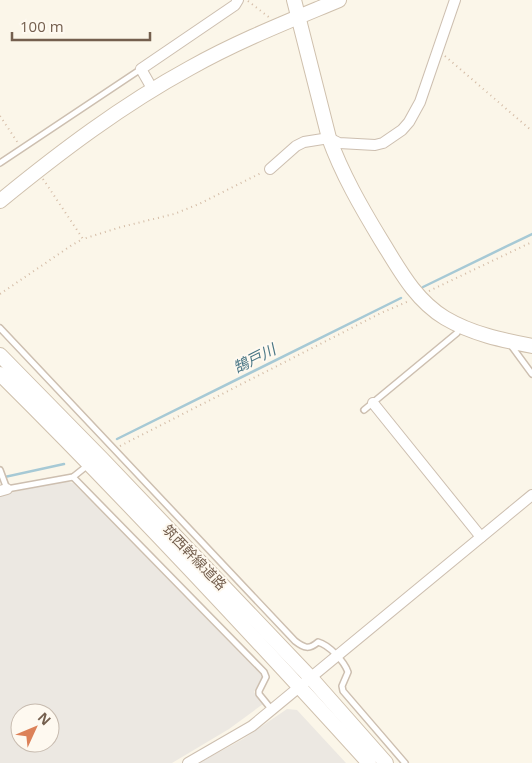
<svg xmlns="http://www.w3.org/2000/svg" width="532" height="763" font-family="'Open Sans','Noto Sans JP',sans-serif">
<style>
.industrial{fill:#ece8e2;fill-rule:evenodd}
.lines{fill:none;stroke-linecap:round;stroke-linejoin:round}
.stream{stroke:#a6c9d5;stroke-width:2.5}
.lane-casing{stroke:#cdbfb0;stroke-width:8}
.street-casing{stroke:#cdbfb0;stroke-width:12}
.secondary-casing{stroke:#cfc0ad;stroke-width:16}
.path{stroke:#d4bca6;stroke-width:2;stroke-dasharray:1 4;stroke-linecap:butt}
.lane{stroke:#fff;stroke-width:5}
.street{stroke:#fff;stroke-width:10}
.secondary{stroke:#fff;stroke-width:14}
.labels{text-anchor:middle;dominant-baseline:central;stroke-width:4;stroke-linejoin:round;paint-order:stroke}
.street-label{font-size:14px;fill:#745f4e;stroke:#fef9f0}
.water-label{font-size:15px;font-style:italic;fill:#497685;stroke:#fef9f0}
</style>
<rect width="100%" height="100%" fill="#fbf6e9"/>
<!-- industrial -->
<g class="industrial">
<path d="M 65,481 L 73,483 L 263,676 L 254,692 L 263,704 L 229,729 L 172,763 L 0,763 L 0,495 ZM 20,713 L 50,713 L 50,743 L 20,743 Z"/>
<path d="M 287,709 L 297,710 L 346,763 L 199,763 L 243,739 Z"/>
</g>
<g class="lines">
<!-- stream -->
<g class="stream">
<path d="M 423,287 L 532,234"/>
<path d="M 117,439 L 401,298"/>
<path d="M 0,478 L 64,464"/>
</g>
<defs>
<g id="lane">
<path d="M 0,163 L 141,69"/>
<path d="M 0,328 L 295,641 C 304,648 309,650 318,642 C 329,645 344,661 348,672 L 342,686 L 343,691 L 405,763"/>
<path d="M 510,344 L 532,374"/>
<path d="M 364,410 L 457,333 L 460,328"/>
<path d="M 0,470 L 7,489 L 73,477 L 88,465"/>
<path d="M 73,477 L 264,672 L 266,677 L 259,691 L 259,694 L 272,710"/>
</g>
<g id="street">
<path d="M 153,90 L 141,69 L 235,5 L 238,0"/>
<path d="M 270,169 L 296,146 L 304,142 L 329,138 L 339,143 L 375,145 L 383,143 L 402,130 L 409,122 L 420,102 L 455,0"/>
<path d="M 373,403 L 481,537"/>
<path d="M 0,491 L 7,489"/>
<path d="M 188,763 L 252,726 L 532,495"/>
</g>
<g id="secondary">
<path d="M 294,0 L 329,138 C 342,174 361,207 381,240 C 399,269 415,300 445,318 C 472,334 502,340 532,346"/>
<path d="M 0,201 C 60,152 122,105 190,68 C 238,41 289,21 339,0"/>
<path d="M 0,355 L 103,460 L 311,678 L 386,763"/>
<path d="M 0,374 C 127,500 249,631 369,763"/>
</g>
</defs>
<!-- lane casing -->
<use href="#lane" class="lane-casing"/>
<!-- street casing -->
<use href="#street" class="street-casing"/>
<!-- secondary casing -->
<use href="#secondary" class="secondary-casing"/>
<!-- path -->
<g class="path">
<path d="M 248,1 L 270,18"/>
<path d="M 445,56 L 532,131"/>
<path d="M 0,116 L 18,143"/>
<path d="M 43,179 L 83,239 L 121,227 L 174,214 L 199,204 L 261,173"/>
<path d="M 429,291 L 532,242"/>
<path d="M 0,294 L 72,245 L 83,239"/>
<path d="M 120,446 L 381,313 L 409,301"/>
</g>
<!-- lane -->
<use href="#lane" class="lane"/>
<!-- street -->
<use href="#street" class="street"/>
<!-- secondary -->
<use href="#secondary" class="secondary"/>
</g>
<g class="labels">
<!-- street labels -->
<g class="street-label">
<text transform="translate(195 557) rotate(46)">筑西幹線道路</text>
</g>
<!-- water labels -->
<g class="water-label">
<text transform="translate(254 358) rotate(-27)">鵠戸川</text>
</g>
</g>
<!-- north arrow -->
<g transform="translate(35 728) rotate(46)"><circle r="24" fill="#fef9f0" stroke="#c7bbaf"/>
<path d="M0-4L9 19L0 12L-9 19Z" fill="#dc8158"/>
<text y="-8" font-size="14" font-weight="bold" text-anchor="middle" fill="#745f4e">N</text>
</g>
<!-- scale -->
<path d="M12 32v8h138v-8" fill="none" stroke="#745f4e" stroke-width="2.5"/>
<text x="20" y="32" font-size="15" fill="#745f4e" stroke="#fef9f0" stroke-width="4" paint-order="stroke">100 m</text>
</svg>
